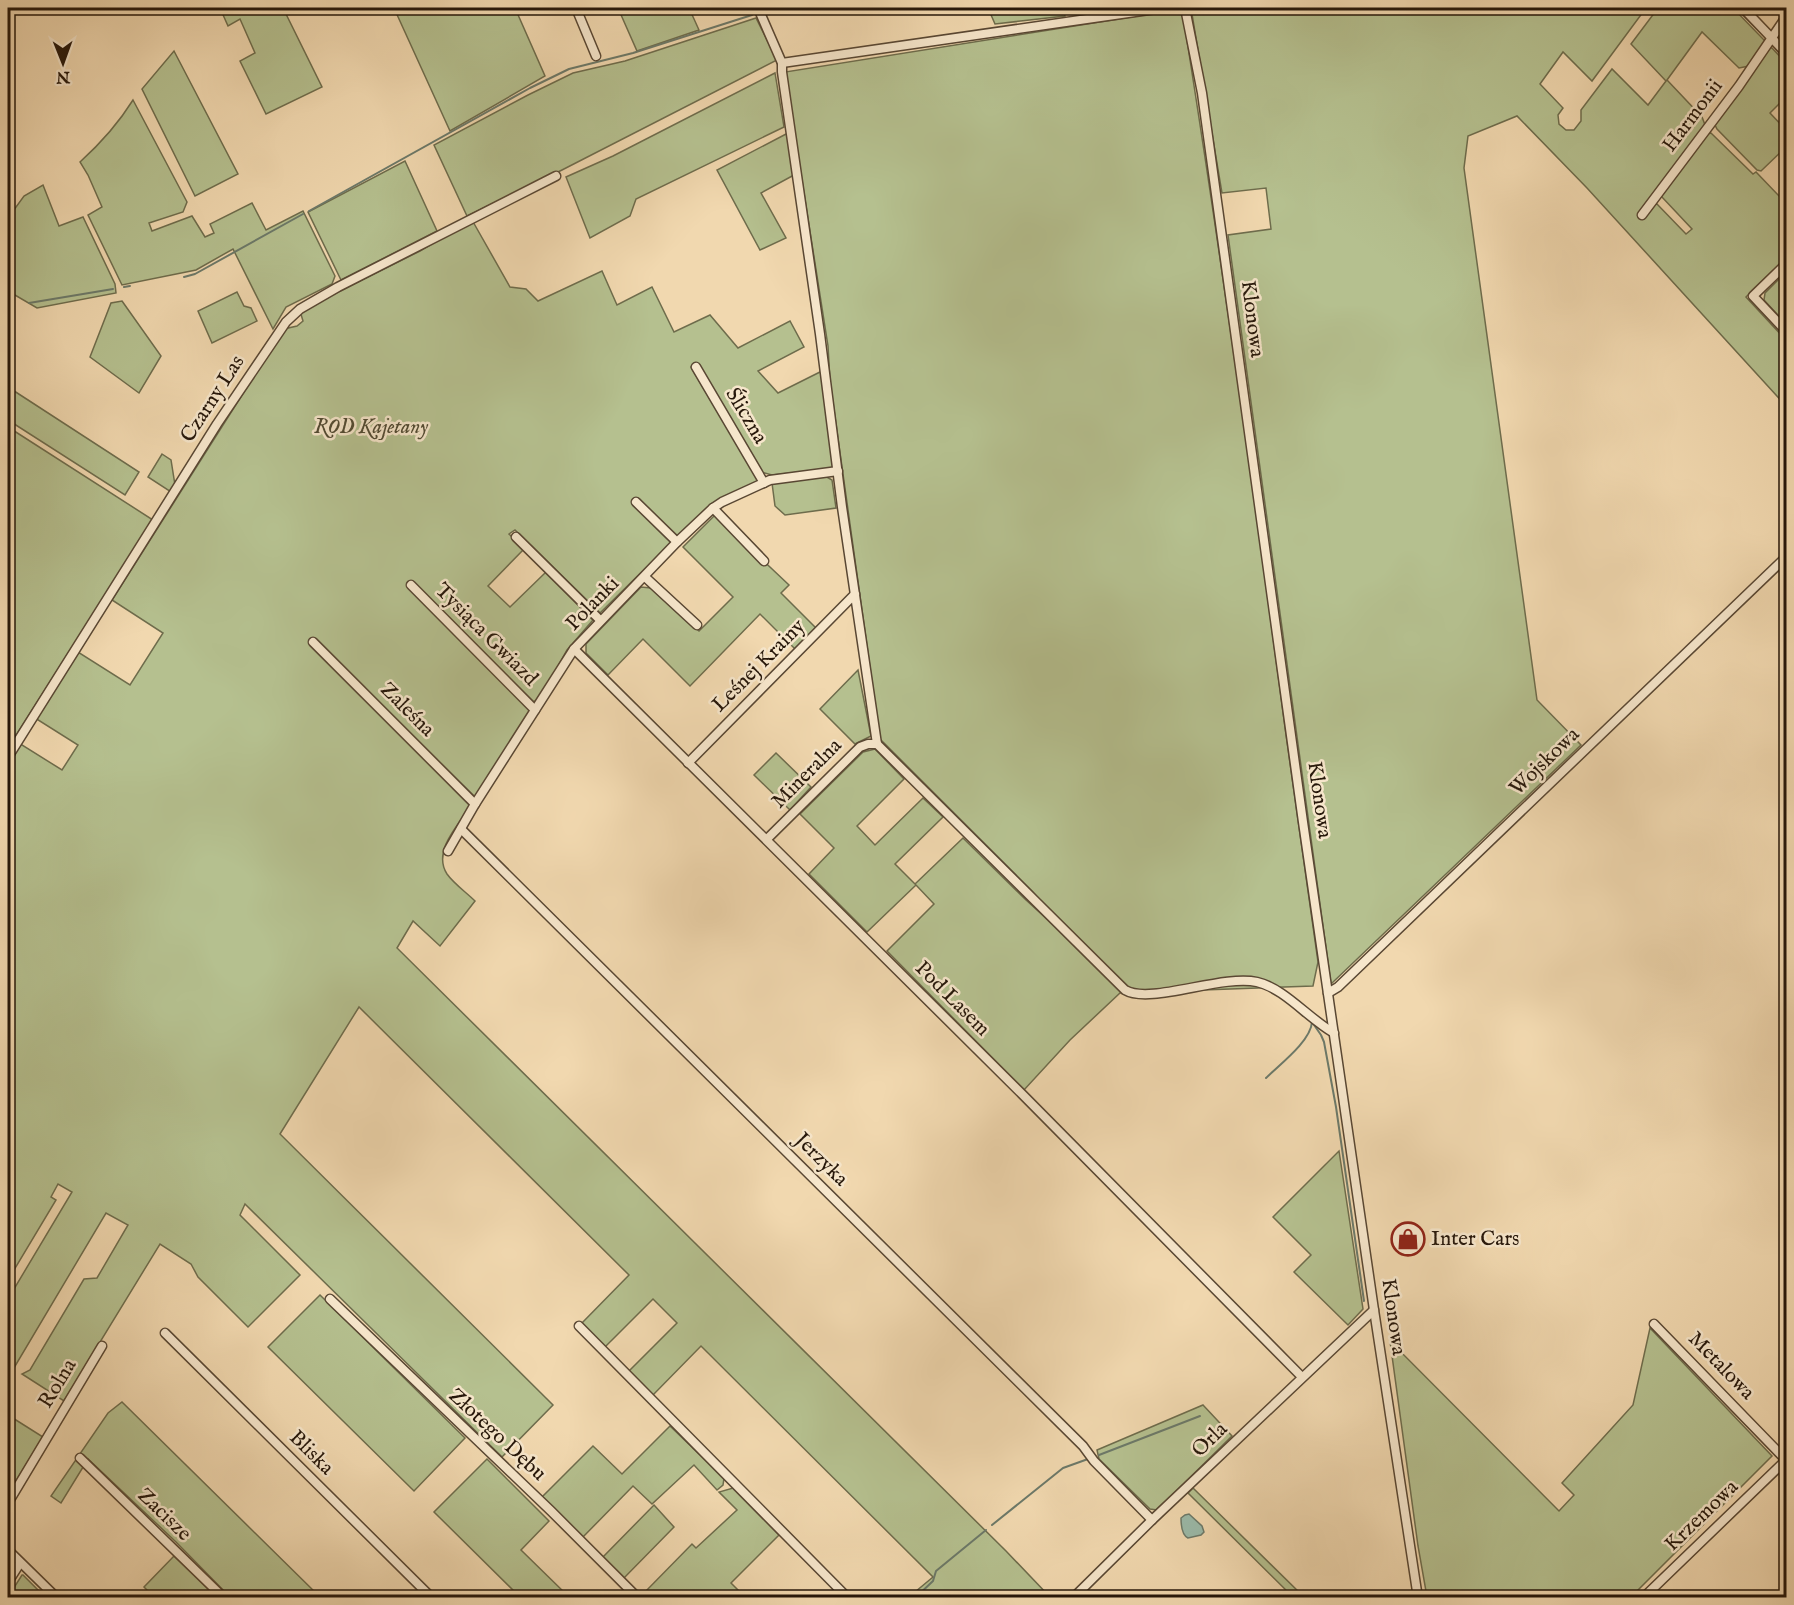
<svg xmlns="http://www.w3.org/2000/svg" width="1794" height="1605" font-family="'IM FELL English',serif">
<style>
.green{fill:#b5c08f;stroke:#6e6c4c;stroke-width:1.5}
.water{fill:#9bbaa9;stroke:#6c7969;stroke-width:1.5}
.lines{fill:none;stroke-linecap:round;stroke-linejoin:round}
.stream{stroke:#6c7969;stroke-width:2}
.minor-casing{stroke:#594733;stroke-width:11}
.minor{stroke:#f6e6cb;stroke-width:8}
.labels{text-anchor:middle;dominant-baseline:central;stroke-width:5;stroke-linejoin:round;paint-order:stroke}
.street-label{font-size:21px;fill:#26170a;stroke:#f6e6cb}
.park-label{font-size:21px;font-style:italic;fill:#514a32;stroke:#f6e6cb}
.poi-label{font-size:21px;fill:#26170a;stroke:#f6e6cb;text-anchor:start}
</style>
<rect width="100%" height="100%" fill="#f1d8af"/>
<filter id="stains"><feTurbulence type="fractalNoise" baseFrequency=".00333" numOctaves="4"/><feColorMatrix values="0 0 0 0 .2 0 0 0 0 .09 0 0 0 0 .02 0 0 0 .5 -.17"/></filter>
<radialGradient id="worn" r=".72"><stop offset=".6" stop-color="#630" stop-opacity="0"/><stop offset="1" stop-color="#630" stop-opacity=".3"/></radialGradient>
<!-- green -->
<g class="green">
<path d="M 220,8 L 283,8 L 322,87 L 266,114 L 240,61 L 255,53 L 240,19 L 228,26 Z"/>
<path d="M 394,8 L 515,8 L 545,76 L 450,131 Z"/>
<path d="M 618,8 L 689,8 L 699,30 L 637,51 Z"/>
<path d="M 988,8 L 1063,8 L 1065,16 L 995,24 Z"/>
<path d="M 1191,8 L 1646,8 L 1592,81 L 1563,52 L 1540,84 L 1563,108 L 1558,115 L 1559,124 L 1566,130 L 1574,130 L 1581,121 L 1581,110 L 1612,69 L 1648,105 L 1666,81 L 1631,44 L 1658,8 L 1733,8 L 1765,41 L 1749,66 L 1739,68 L 1702,32 L 1667,80 L 1702,117 L 1705,125 L 1652,205 L 1657,204 L 1686,234 L 1692,229 L 1661,196 L 1707,134 L 1711,133 L 1753,174 L 1756,172 L 1779,196 L 1786,189 L 1786,258 L 1746,297 L 1786,340 L 1786,406 L 1587,188 L 1517,116 L 1468,136 L 1464,168 L 1537,700 L 1581,745 L 1331,984 L 1228,235 L 1271,229 L 1266,188 L 1222,193 Z"/>
<path d="M 1182,9 C 1211,191 1237,373 1262,555 C 1280,691 1298,826 1318,962 L 1313,986 L 1120,993 L 1070,1040 L 1024,1090 L 887,951 L 934,904 L 916,885 L 867,932 L 809,874 L 834,848 L 800,814 L 863,752 L 875,749 L 904,779 L 857,826 L 875,845 L 923,798 L 943,817 L 895,864 L 915,884 L 963,838 L 1026,900 L 1089,957 L 1033,892 L 880,739 L 830,381 L 828,346 L 785,72 Z"/>
<path d="M 756,18 L 777,60 L 562,170 L 467,216 L 434,145 L 528,95 L 573,73 L 625,61 Z"/>
<path d="M 1769,48 L 1772,48 L 1786,63 L 1786,97 L 1770,113 L 1786,130 L 1786,147 L 1761,171 L 1757,170 L 1717,129 L 1714,123 Z"/>
<path d="M 174,51 L 238,174 L 195,196 L 142,89 Z"/>
<path d="M 775,73 L 784,127 L 636,199 L 630,216 L 590,238 L 566,177 L 613,156 Z"/>
<path d="M 133,100 L 187,202 L 183,212 L 149,223 L 152,231 L 192,216 L 205,237 L 214,233 L 210,224 L 252,203 L 266,230 L 303,211 L 335,276 L 332,284 L 286,307 L 273,329 L 233,249 L 196,270 L 122,285 L 88,215 L 102,207 L 88,175 L 80,162 C 101,143 118,124 133,100 Z"/>
<path d="M 788,133 L 794,175 L 761,193 L 786,238 L 760,250 L 717,170 Z"/>
<path d="M 405,161 L 437,231 L 341,280 L 308,212 Z"/>
<path d="M 43,185 L 59,226 L 83,217 L 115,284 L 116,293 L 37,308 L 8,291 L 8,218 L 24,196 Z"/>
<path d="M 472,220 L 510,287 L 526,289 L 538,301 L 602,271 L 617,305 L 652,287 L 674,332 L 710,315 L 738,348 L 790,321 L 804,347 L 758,371 L 778,393 L 822,371 L 835,468 L 772,475 L 761,472 L 698,364 L 691,367 L 759,481 L 677,537 L 638,498 L 633,504 L 672,542 L 600,613 L 515,530 L 509,534 L 524,549 L 488,586 L 510,607 L 546,572 L 593,620 L 567,650 L 538,702 L 533,701 L 412,581 L 407,585 L 532,711 L 476,798 L 315,639 L 309,643 L 471,806 C 459,824 432,851 447,874 C 454,884 466,892 475,901 L 440,946 L 413,921 L 397,948 L 1006,1551 L 1050,1597 L 955,1598 L 952,1595 L 949,1597 L 909,1597 L 933,1577 L 701,1346 L 653,1395 L 629,1371 L 677,1323 L 653,1299 L 605,1347 L 581,1324 L 629,1275 L 359,1007 L 280,1134 L 553,1405 L 502,1457 L 245,1204 L 240,1215 L 300,1275 L 248,1327 L 198,1277 L 191,1264 L 160,1244 L 64,1401 L 22,1374 L 30,1370 L 84,1279 L 97,1278 L 128,1225 L 106,1213 L 8,1378 L 8,1299 L 72,1192 L 58,1184 L 51,1197 L 56,1200 L 8,1280 L 8,854 L 14,845 L 8,840 L 8,762 L 19,743 L 62,770 L 78,745 L 35,718 L 78,652 L 130,685 L 163,633 L 112,600 L 284,329 L 297,326 L 303,321 L 300,311 L 420,251 Z"/>
<path d="M 1786,272 L 1786,324 L 1764,300 L 1765,293 Z"/>
<path d="M 237,292 L 244,306 L 251,308 L 257,321 L 212,343 L 198,311 Z"/>
<path d="M 122,301 L 161,356 L 139,393 L 90,357 L 111,303 Z"/>
<path d="M 8,387 L 139,472 L 125,495 L 8,420 Z"/>
<path d="M 8,427 L 153,520 L 8,748 Z"/>
<path d="M 162,454 L 171,460 L 175,485 L 171,492 L 148,477 Z"/>
<path d="M 825,476 L 832,480 L 836,508 L 785,515 L 775,506 L 772,483 Z"/>
<path d="M 715,515 L 789,585 L 781,593 L 816,628 L 796,650 L 760,614 L 690,686 L 643,639 L 608,675 L 586,653 L 586,644 L 641,587 L 651,588 L 699,631 L 733,597 L 683,547 Z"/>
<path d="M 858,670 L 871,736 L 855,744 L 820,709 Z"/>
<path d="M 776,753 L 811,787 L 790,810 L 754,775 Z"/>
<path d="M 1339,1151 L 1363,1309 L 1348,1325 L 1294,1272 L 1311,1255 L 1273,1217 Z"/>
<path d="M 320,1295 L 465,1438 L 414,1491 L 268,1347 Z"/>
<path d="M 1650,1328 L 1772,1456 L 1631,1597 L 1427,1597 L 1418,1546 L 1390,1341 L 1559,1511 L 1574,1495 L 1562,1483 L 1633,1405 Z"/>
<path d="M 122,1402 L 320,1597 L 230,1597 L 176,1542 L 88,1459 L 61,1503 L 51,1496 L 108,1413 Z"/>
<path d="M 1203,1405 L 1232,1436 L 1157,1510 L 1150,1509 L 1099,1459 L 1097,1450 Z"/>
<path d="M 8,1415 L 43,1437 L 8,1494 Z"/>
<path d="M 670,1426 L 724,1478 L 723,1485 L 717,1490 L 694,1465 L 652,1504 L 633,1486 L 583,1537 L 542,1497 L 593,1446 L 622,1474 Z"/>
<path d="M 487,1459 L 549,1521 L 521,1550 L 569,1597 L 520,1597 L 434,1512 Z"/>
<path d="M 733,1488 L 779,1535 L 731,1583 L 745,1597 L 644,1598 L 642,1595 L 692,1544 L 696,1548 L 737,1510 L 719,1492 Z"/>
<path d="M 1193,1488 L 1304,1597 L 1293,1597 L 1188,1493 Z"/>
<path d="M 654,1505 L 674,1527 L 624,1578 L 603,1557 Z"/>
<path d="M 174,1556 L 217,1597 L 154,1597 L 144,1587 Z"/>
<path d="M 22,1575 L 23,1575 L 45,1597 L 8,1597 Z"/>
</g>
<!-- water -->
<path class="water" d="M 1189,1514 L 1202,1526 L 1204,1532 L 1201,1535 L 1188,1538 C 1182,1535 1181,1525 1181,1518 L 1185,1515 Z"/>
<g class="lines">
<!-- stream -->
<g class="stream">
<path d="M 1736,8 L 1766,38"/>
<path d="M 768,9 L 773,8"/>
<path d="M 1776,49 L 1786,60"/>
<path d="M 309,211 L 530,88 L 569,69 L 633,53 L 752,15"/>
<path d="M 184,277 L 195,274 L 303,214"/>
<path d="M 124,287 L 130,286"/>
<path d="M 29,303 L 113,289"/>
<path d="M 1266,1078 C 1279,1065 1311,1041 1312,1022 L 1321,1035 L 1324,1042 L 1336,1107 L 1364,1301"/>
<path d="M 1099,1455 L 1200,1416"/>
<path d="M 992,1525 L 1063,1468 L 1088,1459"/>
<path d="M 915,1598 L 933,1581 L 936,1571 L 986,1530"/>
</g>
<defs>
<g id="minor">
<path d="M 576,8 L 596,56"/>
<path d="M 758,8 L 782,63 L 782,72 L 820,334 L 842,507 L 877,744 L 1125,990 C 1150,1005 1222,974 1257,982 C 1284,988 1309,1019 1334,1033"/>
<path d="M 1185,8 L 1202,93 L 1303,822 L 1374,1310 L 1418,1598"/>
<path d="M 1743,8 L 1786,53"/>
<path d="M 782,63 L 1163,8"/>
<path d="M 1642,215 L 1739,86 L 1786,17"/>
<path d="M 1786,264 L 1753,296 L 1786,331"/>
<path d="M 696,367 L 764,483"/>
<path d="M 636,502 L 677,542"/>
<path d="M 713,508 L 764,561"/>
<path d="M 516,537 L 600,620"/>
<path d="M 645,577 L 697,625"/>
<path d="M 411,585 L 535,710"/>
<path d="M 313,642 L 475,804"/>
<path d="M 574,649 L 1022,1094 L 1302,1377"/>
<path d="M 8,757 L 217,424 L 286,322 L 300,309 L 338,287 L 556,176"/>
<path d="M 688,763 L 855,594"/>
<path d="M 461,829 L 1083,1446 L 1094,1461 L 1152,1520"/>
<path d="M 767,839 L 860,747 L 868,744 L 877,744"/>
<path d="M 448,851 L 475,804 L 574,649 L 677,542 L 713,508 L 722,502 L 770,480 L 838,471"/>
<path d="M 1328,993 L 1338,987 L 1786,557"/>
<path d="M 330,1299 L 551,1511 L 638,1598"/>
<path d="M 1654,1324 L 1786,1460"/>
<path d="M 579,1326 L 848,1598"/>
<path d="M 165,1333 L 432,1598"/>
<path d="M 80,1458 L 224,1598"/>
<path d="M 8,1503 L 102,1346"/>
<path d="M 8,1550 L 57,1598"/>
<path d="M 8,1582 L 20,1563"/>
<path d="M 1073,1598 L 1152,1520 L 1374,1310"/>
<path d="M 1643,1598 L 1786,1460"/>
</g>
</defs>
<!-- minor casing -->
<use href="#minor" class="minor-casing"/>
<!-- minor -->
<use href="#minor" class="minor"/>
</g>
<!-- icons -->
<defs>
<symbol id="shop-ring" viewBox="-11 -11 22 22"><circle r="9.5" fill="#f6e6cb" stroke="#8f2418" stroke-width="1.5"/><path d="M-5-2.5h2.3a2.7 3.5 0 0 1 5.4 0H5L5.5 6h-11ZM-1.5-2.5h3a1.5 2.3 0 0 0-3 0Z" fill="#8f2418"/></symbol>
</defs>
<g fill-rule="evenodd">
<use href="#shop-ring" x="1389" y="1220" width="38" height="38"/>
</g>
<g class="labels">
<!-- street labels -->
<g class="street-label">
<text transform="translate(1693 116) rotate(-53)">Harmonii</text>
<text transform="translate(1252 319) rotate(83)">Klonowa</text>
<text transform="translate(213 399) rotate(-57)">Czarny Las</text>
<text transform="translate(746 416) rotate(59)">Śliczna</text>
<text transform="translate(593 604) rotate(-46)">Polanki</text>
<text transform="translate(486 635) rotate(45)">Tysiąca Gwiazd</text>
<text transform="translate(759 666) rotate(-45)">Leśnej Krainy</text>
<text transform="translate(407 710) rotate(45)">Zaleśna</text>
<text transform="translate(1545 762) rotate(-44)">Wojskowa</text>
<text transform="translate(807 774) rotate(-45)">Mineralna</text>
<text transform="translate(1319 800) rotate(82)">Klonowa</text>
<text transform="translate(952 999) rotate(45)">Pod Lasem</text>
<text transform="translate(821 1160) rotate(45)">Jerzyka</text>
<text transform="translate(1393 1317) rotate(82)">Klonowa</text>
<text transform="translate(1721 1366) rotate(46)">Metalowa</text>
<text transform="translate(58 1384) rotate(-59)">Rolna</text>
<text transform="translate(497 1435) rotate(43)">Złotego Dębu</text>
<text transform="translate(1210 1440) rotate(-44)">Orla</text>
<text transform="translate(311 1453) rotate(45)">Bliska</text>
<text transform="translate(164 1515) rotate(44)">Zacisze</text>
<text transform="translate(1702 1516) rotate(-44)">Krzemowa</text>
</g>
<!-- park labels -->
<g class="park-label">
<text x="371" y="427">ROD Kajetany</text>
</g>
<!-- poi labels -->
<g class="poi-label">
<text x="1431" y="1239">Inter Cars</text>
</g>
</g>
<!-- margin -->
<rect width="1794" height="1605" fill="none" stroke="#f1d8af" stroke-width="30"/>
<rect x="9" y="9" width="1776" height="1587" fill="none" stroke="#26170a" stroke-width="3"/>
<rect x="15" y="15" width="1764" height="1575" fill="none" stroke="#26170a" stroke-width="1.5"/>
<!-- north arrow -->
<g transform="translate(63 63) rotate(179)" stroke="#f6e6cb" stroke-width="4.5" paint-order="stroke">
<path d="M0-4.5L10 22L0 15L-10 22Z" fill="#26170a"/>
<text y="-9" font-size="16" font-weight="bold" text-anchor="middle" fill="#26170a">N</text>
</g>
<rect width="100%" height="100%" filter="url(#stains)"/>
<rect width="100%" height="100%" fill="url(#worn)"/>
</svg>
